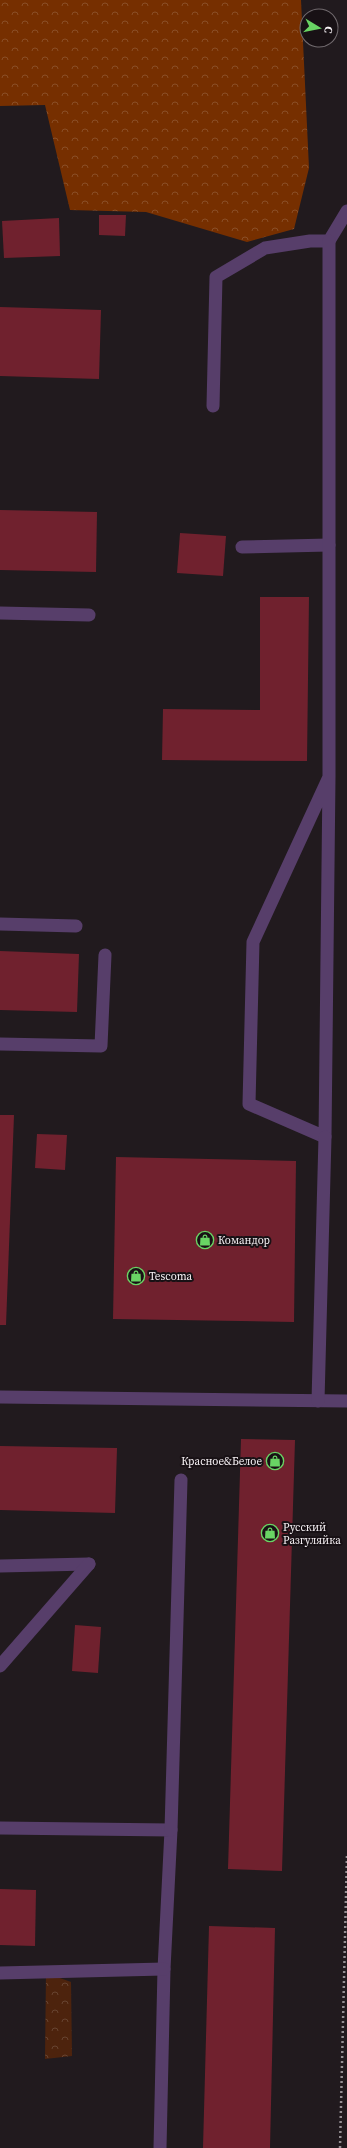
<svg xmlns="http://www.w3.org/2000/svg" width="347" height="2148" font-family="'Source Serif 4',serif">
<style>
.forest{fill:url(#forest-crowns)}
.park{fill:url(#park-crowns)}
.building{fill:#70212e}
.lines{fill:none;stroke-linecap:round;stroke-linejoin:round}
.path{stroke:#958f93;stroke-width:2.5;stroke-dasharray:2 3;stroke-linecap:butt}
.lane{stroke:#573e6a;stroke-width:13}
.labels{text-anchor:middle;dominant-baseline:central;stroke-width:4;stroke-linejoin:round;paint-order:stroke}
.poi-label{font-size:11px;fill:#f8f3f6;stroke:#181115;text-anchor:start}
</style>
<defs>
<pattern id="forest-crowns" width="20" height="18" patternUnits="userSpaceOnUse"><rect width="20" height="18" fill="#762f00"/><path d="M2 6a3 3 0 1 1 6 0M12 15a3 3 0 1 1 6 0" fill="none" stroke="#8a4e26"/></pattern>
<pattern id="park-crowns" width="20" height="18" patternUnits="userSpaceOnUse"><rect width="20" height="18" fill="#4d230d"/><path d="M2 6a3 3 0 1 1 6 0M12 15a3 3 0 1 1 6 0" fill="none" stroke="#674331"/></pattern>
</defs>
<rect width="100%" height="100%" fill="#211a1e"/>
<!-- forest -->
<path class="forest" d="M 0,0 L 301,0 L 309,168 L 294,229 L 247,242 L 146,212 L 70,210 L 45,105 L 0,106 Z"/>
<!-- park -->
<path class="park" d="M 46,1973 L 71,1982 L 72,2056 L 45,2059 Z"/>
<!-- building -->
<g class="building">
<path d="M 99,215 L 126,215 L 125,236 L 99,235 Z"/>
<path d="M 59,218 L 60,256 L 4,258 L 2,221 Z"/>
<path d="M 0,307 L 101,310 L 99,379 L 0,376 Z"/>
<path d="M 0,510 L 97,512 L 96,572 L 0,570 Z"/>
<path d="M 180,533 L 226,536 L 223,576 L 177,573 Z"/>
<path d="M 260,597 L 309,597 L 307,761 L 162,760 L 163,709 L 260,710 Z"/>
<path d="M 0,951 L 79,954 L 77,1012 L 0,1010 Z"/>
<path d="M 0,1115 L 14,1115 L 6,1325 L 0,1325 Z"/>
<path d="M 37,1134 L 67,1135 L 65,1170 L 35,1168 Z"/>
<path d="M 116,1157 L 296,1161 L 294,1322 L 113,1319 Z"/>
<path d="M 241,1439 L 295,1440 L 282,1871 L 228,1869 Z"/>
<path d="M 0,1446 L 117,1448 L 115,1513 L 0,1510 Z"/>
<path d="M 75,1625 L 101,1627 L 98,1673 L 72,1671 Z"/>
<path d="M 0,1889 L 36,1890 L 35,1946 L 0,1945 Z"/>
<path d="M 209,1926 L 275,1928 L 270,2148 L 203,2148 Z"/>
</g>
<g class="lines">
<!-- path -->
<path class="path" d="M 340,2148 L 347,1853"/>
<!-- lane -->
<g class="lane">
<path d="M 213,406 L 216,277 L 265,248 L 310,241 L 329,241 L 347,211"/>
<path d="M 242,547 L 329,545"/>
<path d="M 0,613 L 89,615"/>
<path d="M 329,777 L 325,1137 L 249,1104 L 253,942 L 329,777 L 329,241"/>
<path d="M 0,924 L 76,926"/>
<path d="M 0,1044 L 101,1046 L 105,955"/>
<path d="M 0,1397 L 347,1401"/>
<path d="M 318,1401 L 325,1137"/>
<path d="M 0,1566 L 89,1564"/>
<path d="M 0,1666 L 89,1564"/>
<path d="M 0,1828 L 171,1830 L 164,1969 L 160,2148"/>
<path d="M 171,1830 L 181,1480"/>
<path d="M 0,1973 L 164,1969"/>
</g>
</g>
<!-- icons -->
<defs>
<symbol id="shop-ring" viewBox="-11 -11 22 22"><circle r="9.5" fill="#181115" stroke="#69d464" stroke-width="1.5"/><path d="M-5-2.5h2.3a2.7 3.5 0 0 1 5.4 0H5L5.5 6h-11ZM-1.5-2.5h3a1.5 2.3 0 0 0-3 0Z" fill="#69d464"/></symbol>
</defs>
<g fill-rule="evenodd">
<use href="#shop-ring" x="195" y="1230" width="20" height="20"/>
<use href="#shop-ring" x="126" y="1266" width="20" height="20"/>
<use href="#shop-ring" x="265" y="1451" width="20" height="20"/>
<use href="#shop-ring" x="260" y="1523" width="20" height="20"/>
</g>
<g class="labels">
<!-- poi labels -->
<g class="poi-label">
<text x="218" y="1240">Командор</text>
<text x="149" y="1276">Tescoma</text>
<text x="262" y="1461" text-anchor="end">Красное&amp;Белое</text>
<text x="283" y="1527">Русский<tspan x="283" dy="13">Разгуляйка</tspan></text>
</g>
</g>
<!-- north arrow -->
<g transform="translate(319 28) rotate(100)"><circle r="19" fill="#181115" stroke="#726b6f"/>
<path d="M0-3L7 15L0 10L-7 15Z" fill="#69d464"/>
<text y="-6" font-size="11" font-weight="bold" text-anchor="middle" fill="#f8f3f6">С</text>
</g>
</svg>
